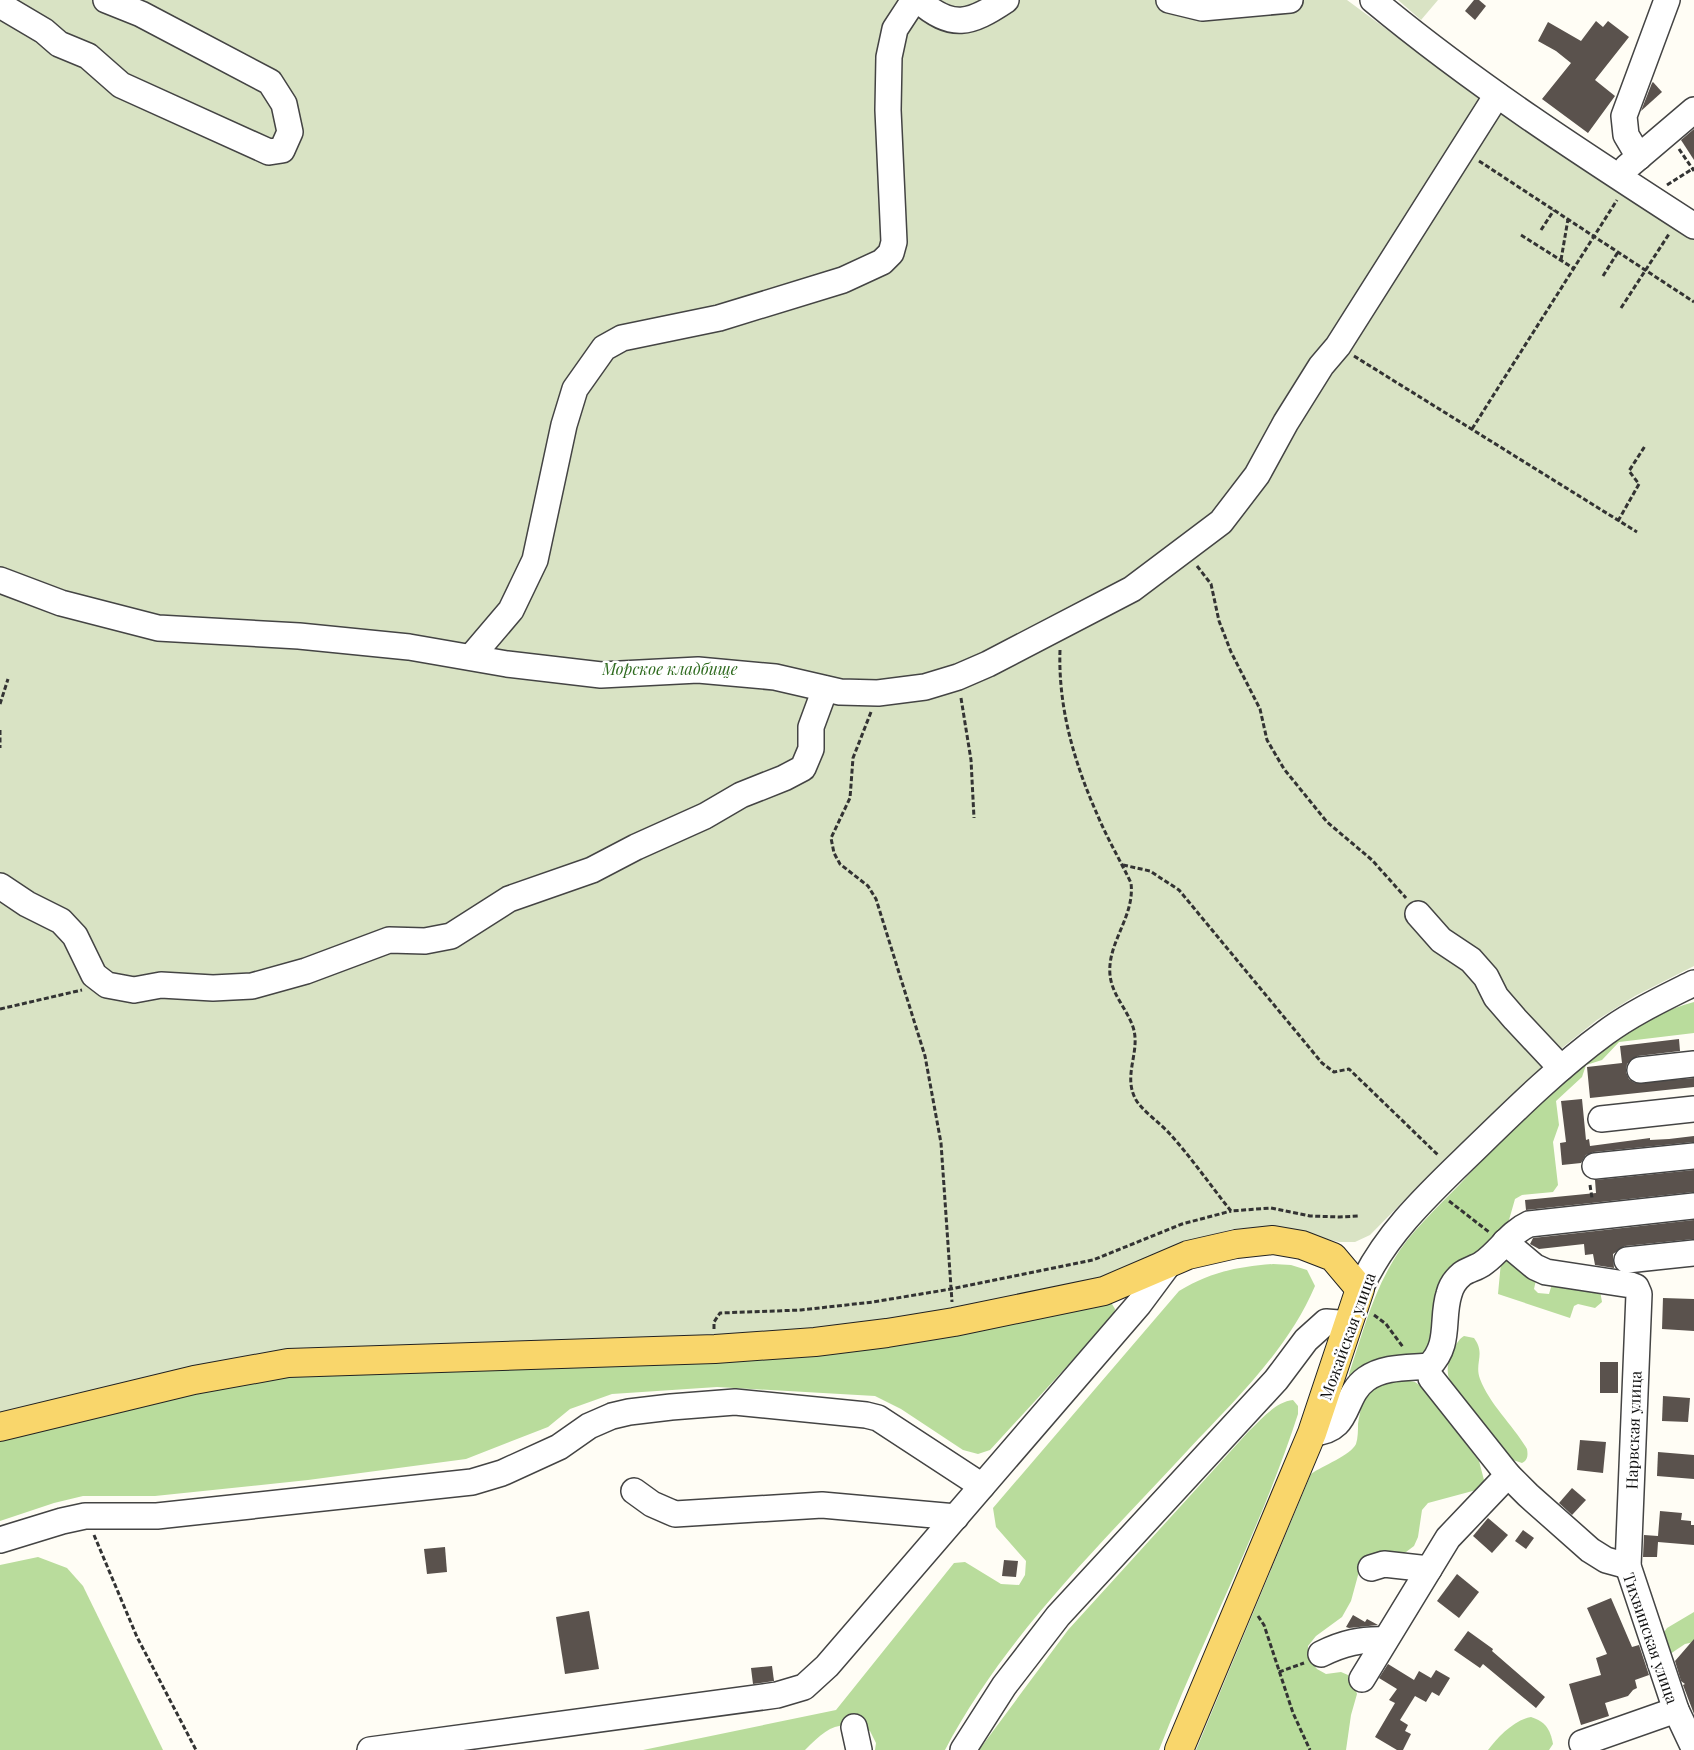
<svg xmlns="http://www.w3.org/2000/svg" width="1694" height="1750" font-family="'Playfair Display',serif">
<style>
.forest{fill:#b9dc9c}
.cemetery{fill:#d9e3c4}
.building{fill:#5a524d}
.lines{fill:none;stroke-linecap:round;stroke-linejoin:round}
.minor-casing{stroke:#444;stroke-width:28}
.major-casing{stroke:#222;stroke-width:30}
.path{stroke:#333;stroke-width:3;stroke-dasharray:5 2.5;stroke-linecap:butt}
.minor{stroke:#fff;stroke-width:25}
.major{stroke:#f9d66b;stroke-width:28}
.labels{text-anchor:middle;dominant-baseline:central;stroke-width:5;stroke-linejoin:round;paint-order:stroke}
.park-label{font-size:16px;font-style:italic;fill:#2f6b1f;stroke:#fff}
.street-label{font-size:16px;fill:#111;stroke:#fff}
</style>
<rect width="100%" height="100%" fill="#fffdf5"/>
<!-- forest -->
<g class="forest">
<path d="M 1694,1002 L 1694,1033 L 1619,1042 L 1602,1060 L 1586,1065 L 1582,1077 L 1556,1101 L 1559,1125 L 1553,1142 L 1558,1185 L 1553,1192 L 1522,1195 L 1515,1199 L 1509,1220 L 1437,1326 L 1424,1356 L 1350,1377 L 1349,1374 C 1362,1335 1372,1296 1393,1261 C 1410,1232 1437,1208 1460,1184 C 1521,1120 1607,1025 1694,1002 Z"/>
<path d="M 1505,1256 L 1536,1280 L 1534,1289 L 1538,1293 L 1549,1294 L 1552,1284 L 1600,1291 L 1602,1302 L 1595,1308 L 1578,1304 L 1574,1306 L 1570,1318 L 1498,1294 L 1501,1262 Z"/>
<path d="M 1273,1264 L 1291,1265 L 1307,1270 L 1315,1286 C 1288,1350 1234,1401 1188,1450 C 1101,1544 1005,1636 945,1750 L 875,1750 L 876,1743 L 870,1731 C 838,1718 827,1728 805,1750 L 643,1750 L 836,1710 L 954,1563 L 965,1562 L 1001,1584 L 1019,1585 L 1025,1575 L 1026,1561 L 996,1527 L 993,1508 L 1179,1291 C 1210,1272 1237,1267 1273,1264 Z"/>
<path d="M 1102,1303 L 1112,1304 L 1115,1309 L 1114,1315 L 990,1450 L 978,1454 L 963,1450 L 901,1409 L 875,1396 L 717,1387 L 612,1394 L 570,1409 L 548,1427 L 466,1459 L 308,1480 L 155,1496 L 83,1496 L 54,1503 L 0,1521 L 0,1440 L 196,1391 L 291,1376 Z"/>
<path d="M 1464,1336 L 1474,1338 C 1486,1354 1474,1363 1480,1379 C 1490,1405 1513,1425 1527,1449 C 1528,1455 1528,1460 1522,1463 L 1510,1459 L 1453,1385 C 1452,1382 1448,1378 1448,1374 C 1446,1363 1455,1341 1464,1336 Z"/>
<path d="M 1400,1379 L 1415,1382 L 1422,1387 L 1479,1461 L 1484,1480 L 1480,1489 L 1428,1503 L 1422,1510 L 1418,1537 L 1414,1546 L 1406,1552 L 1360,1568 L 1351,1601 L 1342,1617 L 1316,1636 L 1308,1646 L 1308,1658 L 1317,1669 L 1326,1674 L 1341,1672 L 1348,1675 L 1353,1681 L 1357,1694 L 1351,1715 L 1346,1750 L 1196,1750 L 1311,1474 C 1322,1466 1351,1455 1356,1444 C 1358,1438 1358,1430 1358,1424 C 1363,1394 1369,1383 1400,1379 Z"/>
<path d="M 1293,1400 L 1298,1406 L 1298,1414 C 1261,1529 1203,1637 1159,1750 L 979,1750 L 1068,1630 L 1249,1431 C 1262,1419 1275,1402 1293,1400 Z"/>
<path d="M 38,1557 L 67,1568 L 83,1586 L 163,1750 L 0,1750 L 0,1565 Z"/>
<path d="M 1694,1612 L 1694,1642 L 1685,1644 L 1670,1654 L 1662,1635 L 1667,1628 Z"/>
<path d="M 1531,1717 C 1546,1722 1550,1729 1553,1744 L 1549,1750 L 1488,1750 C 1498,1737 1514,1720 1531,1717 Z"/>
</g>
<!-- cemetery -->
<g class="cemetery">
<path d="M 0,0 L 1347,0 L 1485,102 L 1694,239 L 1694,966 L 1635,996 L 1597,1020 L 1562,1048 L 1435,1169 L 1370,1235 L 1355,1242 L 1339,1242 L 1274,1226 L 1233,1229 L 1184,1242 L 1098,1278 L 953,1309 L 806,1331 L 286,1351 L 188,1367 L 0,1413 Z"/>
<path d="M 1398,0 L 1438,0 L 1421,20 Z"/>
</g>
<!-- building -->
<g class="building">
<path d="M 1474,0 L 1479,0 L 1486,6 L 1475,20 L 1465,11 Z"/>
<path d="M 1596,21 L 1603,27 L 1608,21 L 1629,37 L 1595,80 L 1615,96 L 1588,133 L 1542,99 L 1571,63 L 1556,51 L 1538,41 L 1548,22 L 1581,41 Z"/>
<path d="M 1653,82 L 1662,92 L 1641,111 L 1652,83 Z"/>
<path d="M 1694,129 L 1694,160 L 1681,140 Z"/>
<path d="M 1679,1039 L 1680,1051 L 1638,1056 L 1627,1064 L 1626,1072 L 1629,1079 L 1635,1083 L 1694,1078 L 1694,1087 L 1590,1098 L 1587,1067 L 1622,1063 L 1620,1046 Z"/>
<path d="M 1582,1099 L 1586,1140 L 1589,1139 L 1590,1146 L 1650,1138 L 1650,1140 L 1669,1139 L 1694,1136 L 1694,1142 L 1594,1152 L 1586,1155 L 1581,1163 L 1562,1165 L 1560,1143 L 1566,1142 L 1561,1101 Z"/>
<path d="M 1694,1170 L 1694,1192 L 1526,1210 L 1525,1200 L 1596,1193 L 1595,1180 Z"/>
<path d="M 1694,1220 L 1694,1239 L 1625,1246 L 1613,1254 L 1614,1268 L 1595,1265 L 1593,1254 L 1585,1255 L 1584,1244 L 1539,1249 L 1530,1244 L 1533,1238 Z"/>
<path d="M 1663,1298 L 1694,1299 L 1694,1331 L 1662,1329 Z"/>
<rect x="1600" y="1362" width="18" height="31"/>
<path d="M 1663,1396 L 1690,1398 L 1688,1422 L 1662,1421 Z"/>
<path d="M 1580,1440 L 1606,1442 L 1603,1473 L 1577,1470 Z"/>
<path d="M 1658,1452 L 1694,1455 L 1694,1479 L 1657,1476 Z"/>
<path d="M 1572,1488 L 1586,1500 L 1572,1515 L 1559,1503 Z"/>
<path d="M 1660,1511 L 1682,1513 L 1681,1520 L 1691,1521 L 1691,1525 L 1694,1525 L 1694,1545 L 1658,1542 L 1657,1557 L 1643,1557 L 1644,1535 L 1658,1536 Z"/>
<path d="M 1488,1518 L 1508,1535 L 1492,1553 L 1473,1536 Z"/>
<path d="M 1523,1530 L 1534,1538 L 1526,1549 L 1515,1541 Z"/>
<path d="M 445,1547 L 447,1572 L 427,1574 L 424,1549 Z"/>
<path d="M 1004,1560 L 1018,1561 L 1016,1577 L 1002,1576 Z"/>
<path d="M 1457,1574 L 1479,1592 L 1459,1618 L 1437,1601 Z"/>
<path d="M 1611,1598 L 1632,1647 L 1639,1645 L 1649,1675 L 1635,1680 L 1637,1688 L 1633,1690 L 1628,1696 L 1605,1703 L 1609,1716 L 1581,1725 L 1569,1684 L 1601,1675 L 1596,1658 L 1607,1654 L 1587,1608 Z"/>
<path d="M 589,1611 L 599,1669 L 565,1674 L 556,1617 Z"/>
<path d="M 1353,1615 L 1365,1622 L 1367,1619 L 1378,1625 L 1349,1628 L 1346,1627 Z"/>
<path d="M 1468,1631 L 1493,1649 L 1492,1651 L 1545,1697 L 1536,1708 L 1483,1664 L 1480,1668 L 1454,1650 Z"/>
<path d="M 1694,1639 L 1694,1714 L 1683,1685 L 1685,1684 L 1681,1681 L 1675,1661 Z"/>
<path d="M 1388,1664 L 1414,1680 L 1419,1671 L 1431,1678 L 1436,1670 L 1450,1678 L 1439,1696 L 1432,1692 L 1426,1702 L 1415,1696 L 1400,1720 L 1408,1725 L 1405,1731 L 1411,1734 L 1403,1750 L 1397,1750 L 1375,1737 L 1395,1703 L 1389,1700 L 1397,1689 L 1379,1678 Z"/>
<path d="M 772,1666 L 774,1681 L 753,1684 L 751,1668 Z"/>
</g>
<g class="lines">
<defs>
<g id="minor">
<path d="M 918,0 C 952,30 970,24 1006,0"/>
<path d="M 1169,0 L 1202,8 L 1290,0"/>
<path d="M 1373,0 C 1474,84 1584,155 1694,226"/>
<path d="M 0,5 L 44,31 L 59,44 L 88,56 L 121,85 L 269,152 L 282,150 L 290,132 L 284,104 L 270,82 L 141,14 L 106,0"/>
<path d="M 1639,157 L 1626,135 L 1624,116 L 1667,0"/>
<path d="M 1627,167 L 1694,110"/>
<path d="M 0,580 L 61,603 L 158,628 L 299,636 L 409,647 L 507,664 L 601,675 L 698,670 L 775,677 L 840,692 L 878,693 L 925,687 L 958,677 L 988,664 L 1132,589 L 1221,522 L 1257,475 L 1286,422 L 1321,366 L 1338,346 L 1497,95"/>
<path d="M 471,657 L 511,610 L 535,560 L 564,425 L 575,389 L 604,348 L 622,338 L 719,318 L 843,280 L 882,262 L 891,253 L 894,242 L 888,110 L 889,57 L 895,29 L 914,0"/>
<path d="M 0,886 L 27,904 L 61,921 L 75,936 L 94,975 L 107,985 L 134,990 L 161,985 L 213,988 L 252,986 L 306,971 L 389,940 L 425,941 L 451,936 L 509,899 L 592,870 L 636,847 L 705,816 L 741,795 L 784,778 L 803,768 L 811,749 L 811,727 L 825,689"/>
<path d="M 1418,914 L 1441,940 L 1471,960 L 1486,977 L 1496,997 L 1515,1019 L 1561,1068"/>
<path d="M 1640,1070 L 1694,1064"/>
<path d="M 1601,1119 L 1694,1109"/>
<path d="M 1595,1166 L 1694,1156"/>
<path d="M 1505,1242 L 1535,1267 L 1546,1272 L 1631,1285 L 1636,1287 L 1639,1294 L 1628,1566 L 1676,1710 L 1694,1748"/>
<path d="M 1627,1260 L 1694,1253"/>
<path d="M 1360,1289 C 1386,1231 1435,1188 1480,1144 C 1520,1105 1560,1066 1605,1033 C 1632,1013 1664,998 1694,983"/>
<path d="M 1431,1378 L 1508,1475 L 1528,1495 L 1590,1550 L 1606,1560 L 1628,1566"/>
<path d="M 1312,1433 C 1352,1431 1341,1397 1366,1379 C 1384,1366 1408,1368 1429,1366 C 1451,1345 1441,1319 1449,1294 C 1451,1286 1456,1279 1462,1274 C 1467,1270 1476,1268 1482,1264 C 1500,1252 1509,1233 1529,1224 L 1694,1206"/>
<path d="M 634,1491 L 652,1504 L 675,1514 L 822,1505 L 956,1517"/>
<path d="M 0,1540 L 62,1521 L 85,1516 L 157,1516 L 472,1482 L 502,1473 L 559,1447 L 589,1426 L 612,1416 L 629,1412 L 671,1407 L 735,1402 L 866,1415 L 878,1418 L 982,1486"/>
<path d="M 1371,1568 L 1384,1564 L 1429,1569"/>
<path d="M 1321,1654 C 1343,1643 1361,1639 1385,1640"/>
<path d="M 1362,1679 L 1448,1538 L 1508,1475"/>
<path d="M 854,1727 L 859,1750"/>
<path d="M 1582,1743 L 1676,1710"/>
<path d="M 370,1750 L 777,1695 L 804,1687 L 827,1666 L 1139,1304 L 1168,1265"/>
<path d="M 963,1750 L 1004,1686 L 1058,1616 L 1276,1380 L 1306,1340 L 1326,1322 L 1339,1323 L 1347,1328"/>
</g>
<path id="major" d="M 0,1427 L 194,1380 L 288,1363 L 715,1349 L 815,1342 L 887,1333 L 954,1322 L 1104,1291 L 1188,1255 L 1236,1244 L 1273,1240 L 1302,1245 L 1333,1257 L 1360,1289 L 1312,1433 L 1179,1750"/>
</defs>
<!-- minor casing -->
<use href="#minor" class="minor-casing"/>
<!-- major casing -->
<use href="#major" class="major-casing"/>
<!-- path -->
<g class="path">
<path d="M 1679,149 L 1694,171"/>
<path d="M 1479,161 L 1694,302"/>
<path d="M 1667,185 L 1694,168"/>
<path d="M 1541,230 L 1554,210"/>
<path d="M 1521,235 L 1573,268"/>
<path d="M 1561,260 L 1568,219"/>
<path d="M 1603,276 L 1618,252"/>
<path d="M 1621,308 L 1669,234"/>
<path d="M 1354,356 L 1637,532"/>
<path d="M 1472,429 L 1617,200"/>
<path d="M 1618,521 L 1639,484 L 1629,471 L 1645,446"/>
<path d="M 1197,566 L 1211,584 L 1219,621 L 1231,652 L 1260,709 L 1267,740 L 1284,769 L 1327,822 L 1372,860 L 1406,898"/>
<path d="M 1060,650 C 1058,707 1074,762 1097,814 C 1107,838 1120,860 1131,883 C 1135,917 1107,942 1110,975 C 1112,995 1127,1009 1133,1027 C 1141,1051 1123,1074 1135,1098 C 1140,1109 1160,1123 1169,1133 C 1191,1157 1210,1185 1231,1211 L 1271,1208 L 1310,1216 L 1339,1217 L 1358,1216"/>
<path d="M 961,698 L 971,760 L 974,818"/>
<path d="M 0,704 L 8,679"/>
<path d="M 871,712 L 853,758 L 850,798 L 831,838 L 834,853 L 840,864 L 868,886 L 876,899 L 925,1056 L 941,1143 L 952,1302"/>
<path d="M 0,730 L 0,748"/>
<path d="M 1123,865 L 1150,871 L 1179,890 L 1322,1063 L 1334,1072 L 1349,1069 L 1439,1156"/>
<path d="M 0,1009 L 82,990"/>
<path d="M 1590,1185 L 1592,1198"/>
<path d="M 1449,1201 L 1489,1232"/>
<path d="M 1374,1315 L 1386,1324 L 1403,1347"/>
<path d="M 714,1329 L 714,1322 L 720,1313 L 801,1310 L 873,1302 L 951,1289 L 1093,1260 L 1182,1224 L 1231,1211"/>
<path d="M 94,1535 L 137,1637 L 196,1750"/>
<path d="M 1258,1616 L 1264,1625 L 1293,1713 L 1310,1750"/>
<path d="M 1279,1672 L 1304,1663"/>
</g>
<!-- minor -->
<use href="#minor" class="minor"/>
<!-- major -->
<use href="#major" class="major"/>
</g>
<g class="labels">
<!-- park labels -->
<g class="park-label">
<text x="670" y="668">Морское кладбище</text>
</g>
<!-- street labels -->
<g class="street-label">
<text transform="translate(1347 1336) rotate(-70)">Можайская улица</text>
<text transform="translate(1633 1430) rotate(-88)">Нарвская улица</text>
<text transform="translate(1651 1638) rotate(71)">Тихвинская улица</text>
</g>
</g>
</svg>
